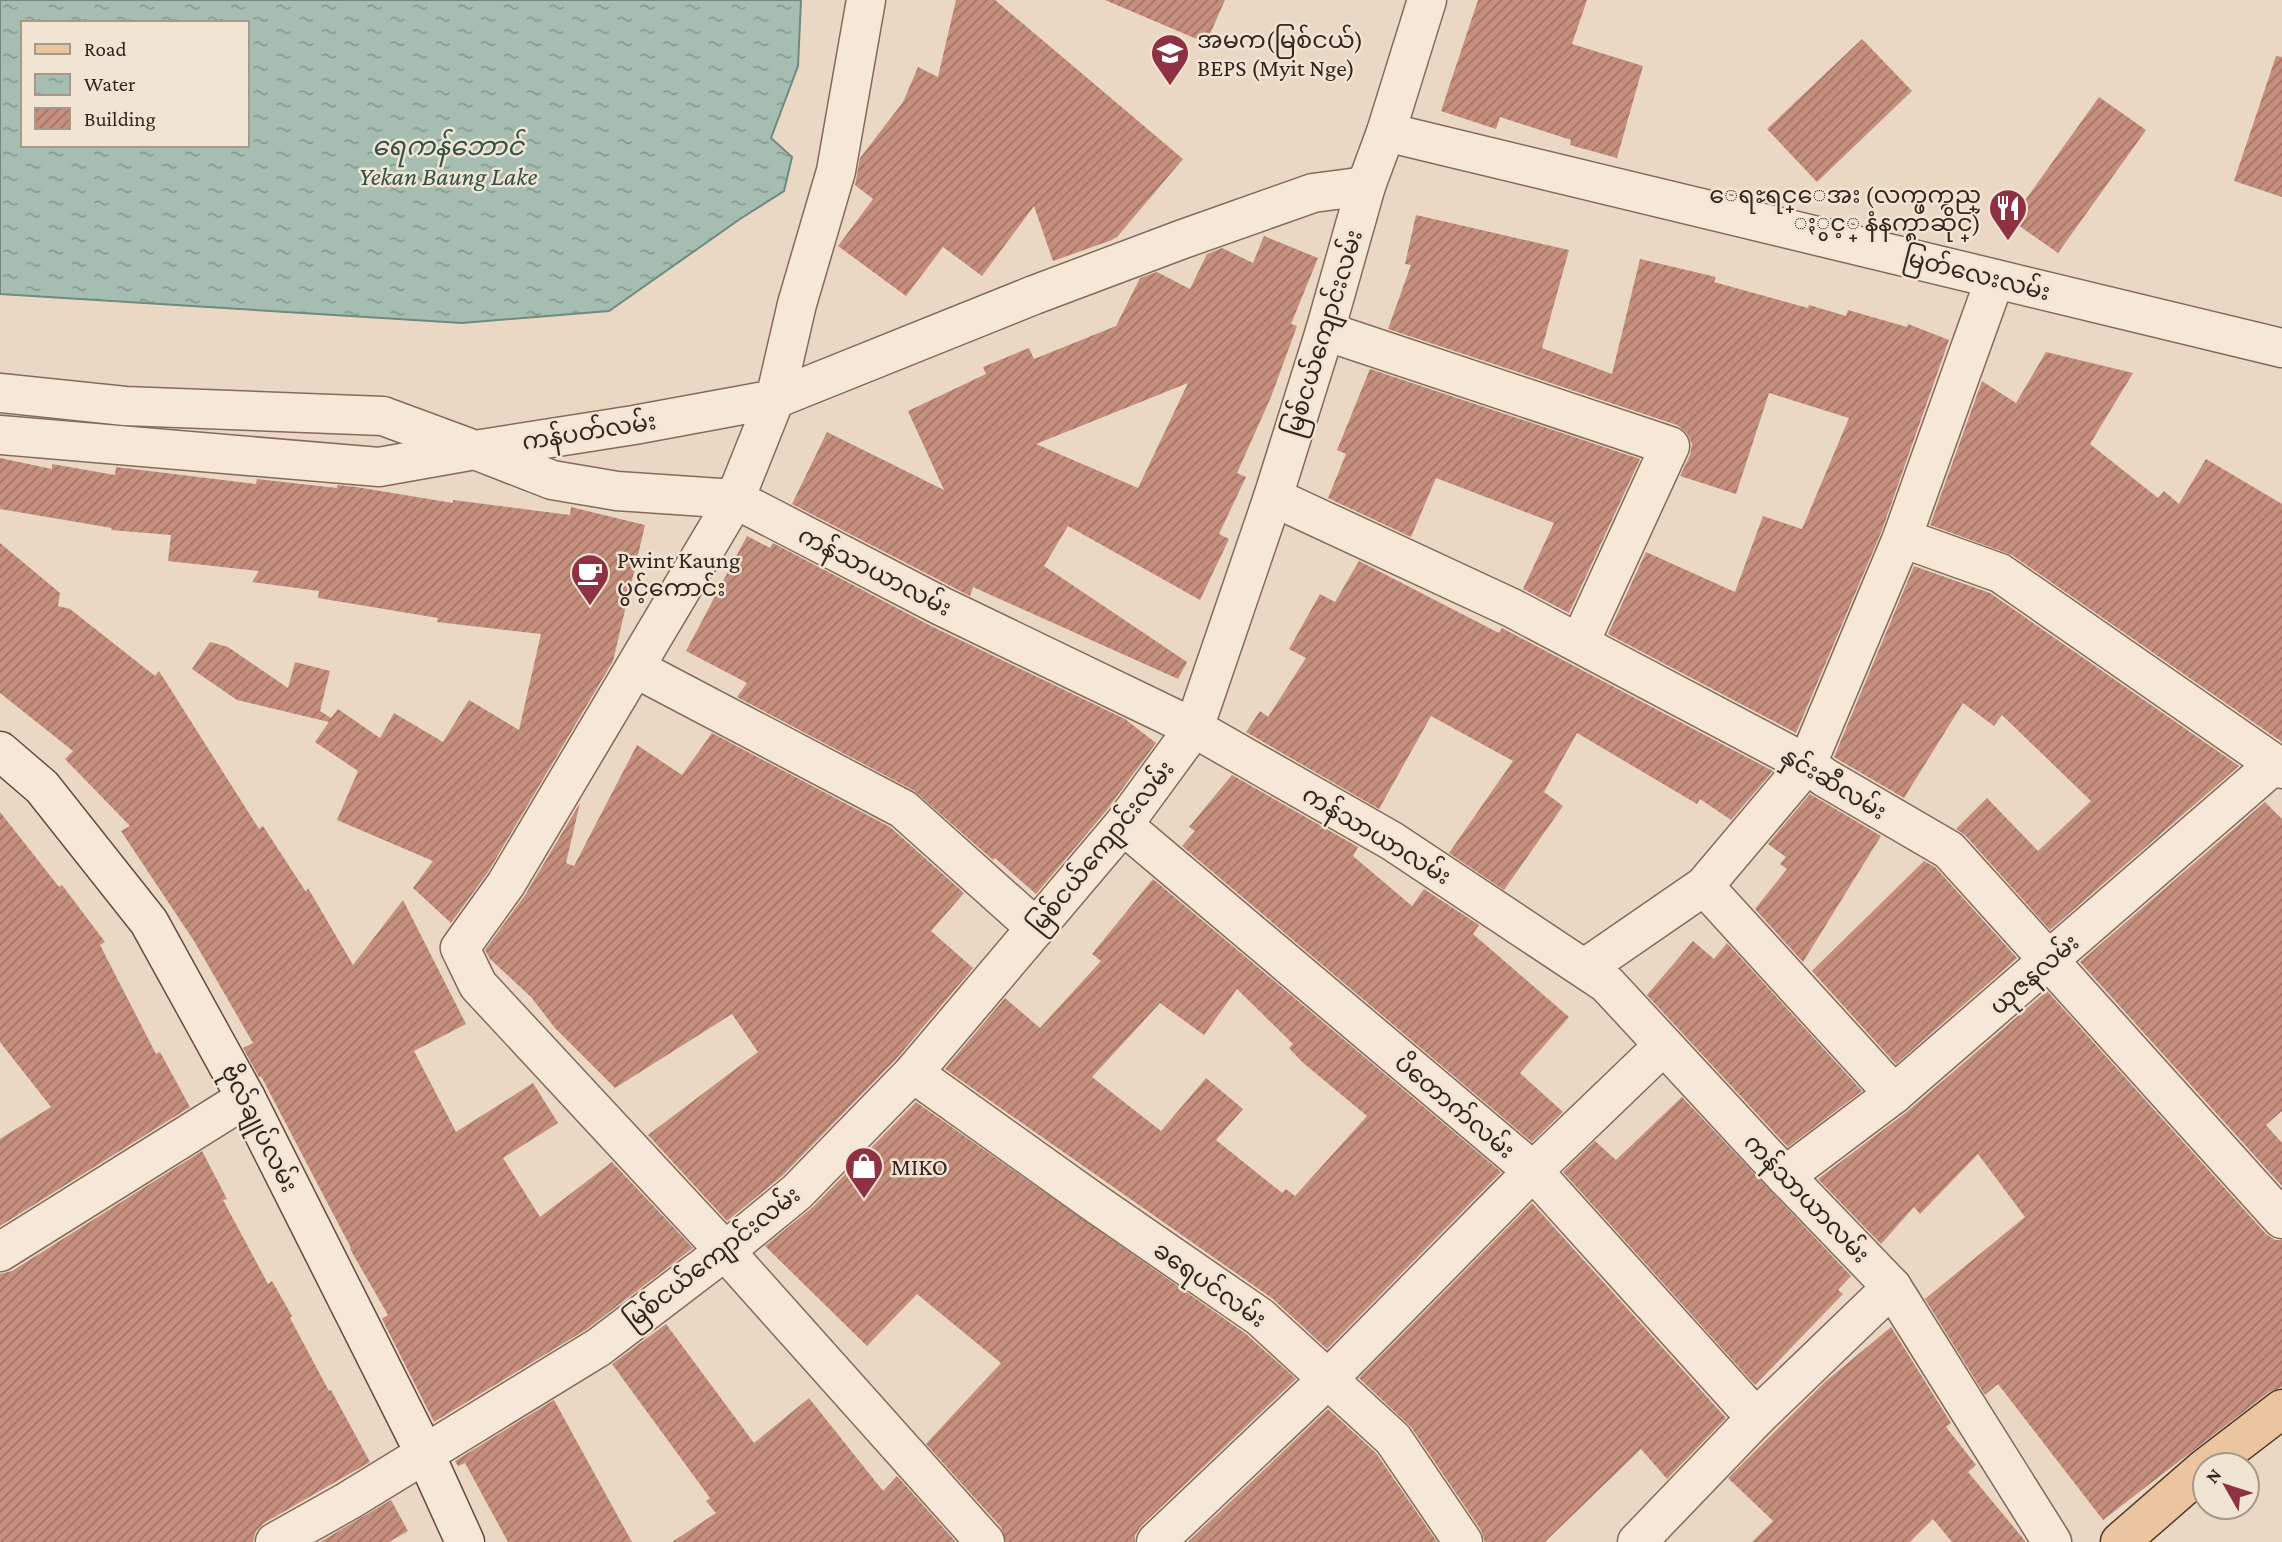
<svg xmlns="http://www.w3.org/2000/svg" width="2282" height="1542" font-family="'Crimson Pro','Noto Sans Myanmar',serif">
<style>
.water{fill:url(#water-ripples);stroke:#6d8b7e;stroke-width:2;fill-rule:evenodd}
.building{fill:url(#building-hatch);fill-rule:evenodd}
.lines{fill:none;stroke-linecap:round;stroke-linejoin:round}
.street-casing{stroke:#836a5c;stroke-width:41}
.secondary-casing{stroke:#654b3f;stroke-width:41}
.primary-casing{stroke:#513a30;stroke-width:41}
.street{stroke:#f6e7d7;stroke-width:38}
.secondary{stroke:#f6e7d7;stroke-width:38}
.primary{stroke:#eac59f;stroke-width:38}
.labels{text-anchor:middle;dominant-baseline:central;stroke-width:5;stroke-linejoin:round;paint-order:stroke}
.poi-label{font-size:24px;fill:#34251f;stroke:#f2e4d3;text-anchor:start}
.street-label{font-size:24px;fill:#34251f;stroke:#f2e4d3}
.water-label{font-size:26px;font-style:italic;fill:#2f534a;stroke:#f2e4d3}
</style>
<defs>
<pattern id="water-ripples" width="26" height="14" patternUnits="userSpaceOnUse" patternTransform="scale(1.75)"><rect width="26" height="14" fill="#a6beb2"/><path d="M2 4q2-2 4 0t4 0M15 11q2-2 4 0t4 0" fill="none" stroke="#889a90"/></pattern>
<pattern id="building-hatch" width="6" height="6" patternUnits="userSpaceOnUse" patternTransform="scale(1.75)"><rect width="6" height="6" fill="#c58e7d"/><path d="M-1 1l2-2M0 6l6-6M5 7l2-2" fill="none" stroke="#a17466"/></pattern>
</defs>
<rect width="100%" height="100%" fill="#ead8c4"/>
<!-- water -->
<path class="water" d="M 0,0 L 801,0 L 798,66 L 771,138 L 792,157 L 784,191 L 740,219 L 609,311 L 462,323 L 0,294 ZM 23,23 L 247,23 L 247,145 L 23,145 Z"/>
<!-- building -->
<g class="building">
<path d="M 956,0 L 995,0 L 1183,159 L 1117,237 L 1112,240 L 1053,261 L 1034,206 L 982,276 L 943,247 L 906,296 L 838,246 L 873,199 L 855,185 L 860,158 L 903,102 L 918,67 L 938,77 Z"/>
<path d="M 1105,0 L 1225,0 L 1206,43 Z"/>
<path d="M 1478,0 L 1587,0 L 1572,44 L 1643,66 L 1617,158 L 1570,145 L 1571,140 L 1500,117 L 1496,129 L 1441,111 Z"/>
<path d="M 1862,39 L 1912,91 L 1817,182 L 1767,129 Z"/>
<path d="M 2276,56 L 2282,57 L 2282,197 L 2234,181 Z"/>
<path d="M 2099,97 L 2146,130 L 2058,253 L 2011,220 Z"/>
<path d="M 1416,215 L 1569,250 L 1542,348 L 1612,374 L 1640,259 L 1716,277 L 1714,282 L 1808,308 L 1809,305 L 1846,316 L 1848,310 L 1907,327 L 1908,324 L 1949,340 L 1882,530 L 1796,733 L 1608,634 L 1646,552 L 1735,592 L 1763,516 L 1802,529 L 1849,418 L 1769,393 L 1736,494 L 1680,476 L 1690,455 L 1692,444 L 1687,433 L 1677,425 L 1388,329 L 1411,265 L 1405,264 Z"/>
<path d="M 1264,236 L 1318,258 L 1291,324 L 1297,326 L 1271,397 L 1237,473 L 1246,477 L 1219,534 L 1229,539 L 1200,600 L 1068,526 L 1044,566 L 1187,662 L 1178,679 L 973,587 L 970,596 L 792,504 L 827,432 L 944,490 L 908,411 L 986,374 L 983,367 L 1029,348 L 1034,359 L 1116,326 L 1140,278 L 1157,272 L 1190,289 L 1207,254 L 1222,248 L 1253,263 ZM 1188,383 L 1138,488 L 1036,444 Z"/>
<path d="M 2046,352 L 2133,373 L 2090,444 L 2158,498 L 2164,491 L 2179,504 L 2206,459 L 2282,504 L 2282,742 L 2012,555 L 1930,525 L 1982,381 L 2016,403 Z"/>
<path d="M 1370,369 L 1640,459 L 1569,613 L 1523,589 L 1554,523 L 1436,478 L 1411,537 L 1328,498 L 1346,454 L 1337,450 Z"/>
<path d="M 0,458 L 52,469 L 52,464 L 115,475 L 116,467 L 256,484 L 257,479 L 337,488 L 337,485 L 356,487 L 453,503 L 453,500 L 570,515 L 571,507 L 645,525 L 613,661 L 488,872 L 451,923 L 413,888 L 433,861 L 337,820 L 358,771 L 315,742 L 329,722 L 237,700 L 192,669 L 210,642 L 228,647 L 288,688 L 295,662 L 330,671 L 320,711 L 331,718 L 338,709 L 380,738 L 394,713 L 443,742 L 469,700 L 519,730 L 541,634 L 437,622 L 438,618 L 318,598 L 319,591 L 252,582 L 259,571 L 168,561 L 171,535 L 111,530 L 112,528 L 0,509 Z"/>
<path d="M 747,536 L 770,548 L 773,543 L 931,626 L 1125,719 L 1156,743 L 1106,811 L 1036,894 L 995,858 L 993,860 L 913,790 L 737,697 L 747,683 L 686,651 Z"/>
<path d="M 0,543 L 60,593 L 58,606 L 70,609 L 155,676 L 159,671 L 259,829 L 263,826 L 306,892 L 308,888 L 353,965 L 403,900 L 466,1024 L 414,1051 L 456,1132 L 533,1083 L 558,1123 L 503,1158 L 540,1217 L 612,1162 L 693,1248 L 587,1329 L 434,1422 L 382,1319 L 388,1315 L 350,1249 L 351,1248 L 261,1076 L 259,1077 L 243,1048 L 253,1043 L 194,941 L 121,831 L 130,826 L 65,759 L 73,751 L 0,693 Z"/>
<path d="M 1359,561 L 1499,633 L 1502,628 L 1773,771 L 1731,820 L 1700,799 L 1697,804 L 1577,733 L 1544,792 L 1563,806 L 1504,890 L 1449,853 L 1513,761 L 1431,716 L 1379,809 L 1246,732 L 1260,711 L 1268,717 L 1306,658 L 1289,649 L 1320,594 L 1335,602 Z"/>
<path d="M 1914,566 L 1990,593 L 2239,766 L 2050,930 L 1965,835 L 1956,829 L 1987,798 L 2038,851 L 2091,801 L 2002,715 L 1994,726 L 1963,703 L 1904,798 L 1834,757 Z"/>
<path d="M 712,733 L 890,827 L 964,893 L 931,931 L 973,968 L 897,1058 L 782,1176 L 727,1221 L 648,1135 L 758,1052 L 732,1014 L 615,1088 L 555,1028 L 531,997 L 490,959 L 485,950 L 525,895 L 580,803 L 566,863 L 574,866 L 637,745 L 682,775 Z"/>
<path d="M 1232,775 L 1358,847 L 1353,856 L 1412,906 L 1424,889 L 1479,925 L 1473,934 L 1569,1017 L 1520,1073 L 1563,1112 L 1532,1142 L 1182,846 L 1195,831 L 1189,827 Z"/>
<path d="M 1810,794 L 1881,836 L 1803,962 L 1755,909 L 1787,869 L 1780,864 L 1786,857 L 1768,844 Z"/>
<path d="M 2265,802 L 2282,819 L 2282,1111 L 2266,1125 L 2282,1143 L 2282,1186 L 2080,962 Z"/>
<path d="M 0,812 L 59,887 L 62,885 L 105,942 L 100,945 L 156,1054 L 160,1052 L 190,1107 L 0,1226 L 0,1139 L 51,1107 L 0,1042 Z"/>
<path d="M 1924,861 L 1935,867 L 2017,958 L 1896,1064 L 1812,971 Z"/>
<path d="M 1153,879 L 1501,1172 L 1327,1349 L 1273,1299 L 945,1069 L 1005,998 L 1040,1028 L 1101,961 L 1092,954 ZM 1237,989 L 1293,1044 L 1289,1048 L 1301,1061 L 1367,1116 L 1295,1196 L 1286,1189 L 1282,1193 L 1216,1140 L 1243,1109 L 1206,1078 L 1161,1131 L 1092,1077 L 1160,1003 L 1204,1035 Z"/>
<path d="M 1693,941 L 1714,959 L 1727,943 L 1862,1091 L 1788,1147 L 1647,995 Z"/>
<path d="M 2047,991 L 2266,1234 L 2275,1240 L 2282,1240 L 2282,1387 L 2269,1392 L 2103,1520 L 1998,1384 L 1985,1395 L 1925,1299 L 2025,1217 L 1978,1154 L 1920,1214 L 1914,1207 L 1881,1244 L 1818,1179 L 1908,1111 Z"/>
<path d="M 1682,1097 L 1851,1276 L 1838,1290 L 1843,1294 L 1755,1385 L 1563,1172 L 1595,1141 L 1616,1160 Z"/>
<path d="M 916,1102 L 1246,1334 L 1296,1379 L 1141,1526 L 1135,1535 L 1135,1542 L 1006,1542 L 1001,1527 L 926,1444 L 1001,1363 L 917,1294 L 867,1346 L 765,1246 L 813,1207 Z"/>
<path d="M 202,1151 L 227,1199 L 223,1200 L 268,1284 L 272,1281 L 292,1316 L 290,1318 L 329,1391 L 331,1390 L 370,1462 L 264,1523 L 256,1531 L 253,1542 L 0,1542 L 0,1274 L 12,1271 Z"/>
<path d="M 1532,1203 L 1726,1418 L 1667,1479 L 1641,1449 L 1545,1542 L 1485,1542 L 1481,1530 L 1411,1427 L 1359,1378 Z"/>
<path d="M 666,1324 L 754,1443 L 809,1398 L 883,1491 L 897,1476 L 956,1542 L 672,1542 L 716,1513 L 706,1501 L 710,1498 L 612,1364 Z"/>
<path d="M 1891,1327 L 1951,1423 L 1946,1427 L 1976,1465 L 1968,1472 L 2026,1542 L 1952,1542 L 1933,1519 L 1910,1542 L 1752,1542 L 1773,1521 L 1728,1478 L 1826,1381 Z"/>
<path d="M 554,1400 L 632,1542 L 508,1542 L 465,1463 L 458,1466 L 455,1461 Z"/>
<path d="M 1328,1409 L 1376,1453 L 1437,1542 L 1188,1542 Z"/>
<path d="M 391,1500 L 408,1531 L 389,1542 L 320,1542 Z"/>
</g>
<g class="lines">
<defs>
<g id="street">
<path d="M 1386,132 L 2282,348"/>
<path d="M 1325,331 L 1670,446 L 1580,642"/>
<path d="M 0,393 L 125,406 L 383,416 L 475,450 L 634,425 L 775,399 L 797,304 L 836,171 L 866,0"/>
<path d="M 0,435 L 379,467 L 475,450 L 552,480 L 617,491 L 735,499 L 941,606 L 1194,728 L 1392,841 L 1607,984 L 1785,1176 L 1892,1287 L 2052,1542"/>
<path d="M 1273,497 L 1512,608 L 1807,764 L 1824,777 L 1949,850 L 2282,1219"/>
<path d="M 1902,538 L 2000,573 L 2282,769"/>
<path d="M 635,668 L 903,809 L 1036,928"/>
<path d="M 1123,825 L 1533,1171 L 1756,1418"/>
<path d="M 1704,886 L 1894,1094"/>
<path d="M 1585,968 L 1704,886 L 1807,764 L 1902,538 L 1995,279"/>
<path d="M 913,1073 L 1092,1201 L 1260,1317 L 1393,1439 L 1463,1542"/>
<path d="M 1785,1176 L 1894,1094 L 2275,764"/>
<path d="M 0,1252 L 246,1098"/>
<path d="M 275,1542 L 348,1501 L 599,1347 L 725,1251 L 797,1192 L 913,1073 L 1123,825 L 1194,728 L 1273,497 L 1325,331 L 1366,186 L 1386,132 L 1427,0"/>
<path d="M 985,1542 L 725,1251 L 478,985 L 460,948 L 506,884 L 735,499 L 775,399 L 1034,295 L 1183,239 L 1313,193 L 1366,186"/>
<path d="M 1156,1542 L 1329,1378 L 1533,1171 L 1663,1046"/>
<path d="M 1637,1542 L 1756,1418 L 1892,1287"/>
</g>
<path id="secondary" d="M 0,751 L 42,787 L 149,922 L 246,1098 L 425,1454 L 465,1542"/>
<g id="primary">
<path d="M 2209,1465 L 2282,1409"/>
<path d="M 2120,1542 L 2205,1468"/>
</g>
</defs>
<!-- street casing -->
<use href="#street" class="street-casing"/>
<!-- secondary casing -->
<use href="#secondary" class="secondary-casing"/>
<!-- primary casing -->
<use href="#primary" class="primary-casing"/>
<!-- street -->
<use href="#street" class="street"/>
<!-- secondary -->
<use href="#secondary" class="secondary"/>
<!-- primary -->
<use href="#primary" class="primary"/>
</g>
<!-- icons -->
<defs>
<symbol id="school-pin" viewBox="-11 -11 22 30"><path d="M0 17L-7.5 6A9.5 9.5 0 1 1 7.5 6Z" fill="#8d3143" stroke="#f2e4d3"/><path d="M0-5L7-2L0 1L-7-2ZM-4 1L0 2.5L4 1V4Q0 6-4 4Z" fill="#fff"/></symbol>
<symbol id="restaurant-pin" viewBox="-11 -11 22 30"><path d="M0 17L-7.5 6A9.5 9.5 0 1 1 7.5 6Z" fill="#8d3143" stroke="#f2e4d3"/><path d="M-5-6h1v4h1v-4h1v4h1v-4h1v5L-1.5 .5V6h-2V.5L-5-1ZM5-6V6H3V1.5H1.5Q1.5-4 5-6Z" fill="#fff"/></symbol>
<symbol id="cafe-pin" viewBox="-11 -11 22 30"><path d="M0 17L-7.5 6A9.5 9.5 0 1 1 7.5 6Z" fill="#8d3143" stroke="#f2e4d3"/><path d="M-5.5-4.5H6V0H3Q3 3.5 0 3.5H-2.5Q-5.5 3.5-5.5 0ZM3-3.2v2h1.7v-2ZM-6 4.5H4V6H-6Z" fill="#fff"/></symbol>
<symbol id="shop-pin" viewBox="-11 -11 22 30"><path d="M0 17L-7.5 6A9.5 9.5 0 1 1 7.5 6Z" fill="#8d3143" stroke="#f2e4d3"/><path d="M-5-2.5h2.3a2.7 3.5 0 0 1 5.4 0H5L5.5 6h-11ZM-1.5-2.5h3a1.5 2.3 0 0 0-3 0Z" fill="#fff"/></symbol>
</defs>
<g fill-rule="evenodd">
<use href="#school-pin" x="1148" y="31" width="44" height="60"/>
<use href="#restaurant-pin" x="1986" y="186" width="44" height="60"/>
<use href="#cafe-pin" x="568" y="551" width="44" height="60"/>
<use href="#shop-pin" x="842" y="1144" width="44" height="60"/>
</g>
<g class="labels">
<!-- poi labels -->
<g class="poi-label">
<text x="1197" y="39">အမက(မြစ်ငယ်)<tspan x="1197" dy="28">BEPS (Myit Nge)</tspan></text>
<text x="1981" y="194" text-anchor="end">ေရႊရင္ေအး (လက္ဖက္ရည္<tspan x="1981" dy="28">ႏွင့္ နံနက္စာဆိုင္)</tspan></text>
<text x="617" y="559">Pwint Kaung<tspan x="617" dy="28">ပွင့်ကောင်း</tspan></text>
<text x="891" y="1166">MIKO</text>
</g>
<!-- street labels -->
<g class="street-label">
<text transform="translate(1977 274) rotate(14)">မြတ်လေးလမ်း</text>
<text transform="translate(1323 333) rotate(-73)">မြစ်ငယ်ကျောင်းလမ်း</text>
<text transform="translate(589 431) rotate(-9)">ကန်ပတ်လမ်း</text>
<text transform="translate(875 571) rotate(27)">ကန်သာယာလမ်း</text>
<text transform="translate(1834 783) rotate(31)">နှင်းဆီလမ်း</text>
<text transform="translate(1377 835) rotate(31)">ကန်သာယာလမ်း</text>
<text transform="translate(1101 847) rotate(-51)">မြစ်ငယ်ကျောင်းလမ်း</text>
<text transform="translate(2034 974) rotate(-41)">ယုဇနလမ်း</text>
<text transform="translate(1455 1106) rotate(40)">ပိတောက်လမ်း</text>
<text transform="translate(260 1128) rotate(63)">ဗိုလ်ချုပ်လမ်း</text>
<text transform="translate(1807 1198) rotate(46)">ကန်သာယာလမ်း</text>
<text transform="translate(712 1257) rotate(-38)">မြစ်ငယ်ကျောင်းလမ်း</text>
<text transform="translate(1210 1284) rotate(35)">ခရေပင်လမ်း</text>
</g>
<!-- water labels -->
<g class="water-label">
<text x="448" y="146">ရေကန်ဘောင်<tspan x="448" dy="30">Yekan Baung Lake</tspan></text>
</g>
</g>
<!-- legend -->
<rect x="21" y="21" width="228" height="126" fill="#f2e4d3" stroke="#a6988b" stroke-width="2"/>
<rect x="35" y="44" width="35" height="10" fill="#eac59f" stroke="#a6988b" stroke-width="2"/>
<text x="84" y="56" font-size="21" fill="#34251f">Road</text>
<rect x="35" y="74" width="35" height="21" fill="url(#water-ripples)" stroke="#a6988b" stroke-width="2"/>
<text x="84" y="91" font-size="21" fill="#34251f">Water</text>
<rect x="35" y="108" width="35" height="21" fill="url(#building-hatch)" stroke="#a6988b" stroke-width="2"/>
<text x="84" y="126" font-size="21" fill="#34251f">Building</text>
<!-- north arrow -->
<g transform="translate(2226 1486) rotate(309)"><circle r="33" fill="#f2e4d3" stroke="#a6988b" stroke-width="2"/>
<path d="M0-5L12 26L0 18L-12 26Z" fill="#8d3143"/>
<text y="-10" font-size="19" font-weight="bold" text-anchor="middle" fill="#34251f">N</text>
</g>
</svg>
